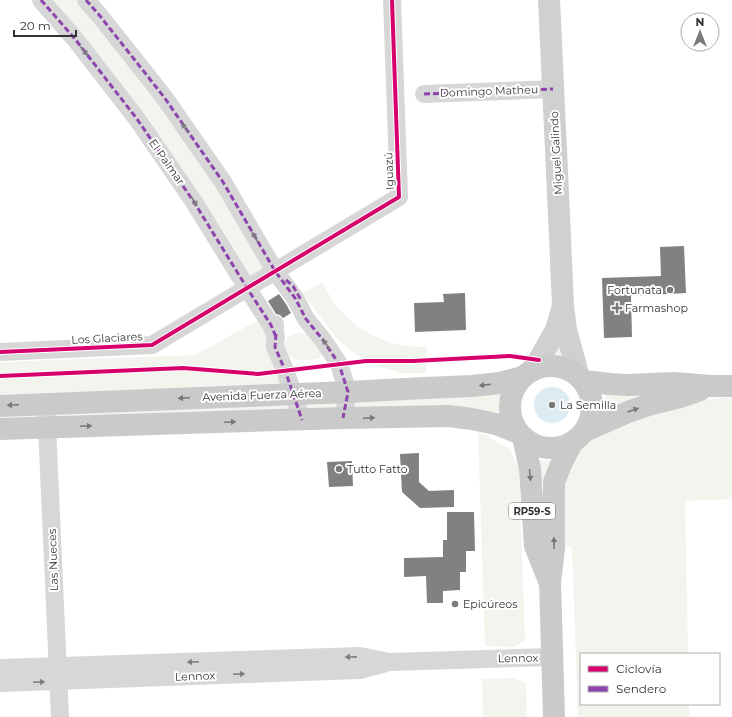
<svg xmlns="http://www.w3.org/2000/svg" width="732" height="717" font-family="Montserrat,sans-serif">
<style>
.green{fill:#f1f5ed}
.water{fill:#ddebf3}
.building{fill:#818181}
.lines{fill:none;stroke-linecap:round;stroke-linejoin:round}
.street{stroke:#d7d7d7;stroke-width:18}
.secondary{stroke:#d0d0d0;stroke-width:22}
.primary{stroke:#cacaca;stroke-width:22}
.quiet{stroke:#8e44ad;stroke-width:3;stroke-dasharray:6 3;stroke-linecap:butt}
.cycleway-casing{stroke:#fff;stroke-width:6}
.cycleway{stroke:#d6006c;stroke-width:4}
.oneway{fill:#7d7d7d}
.oneway2{fill:#777}
.poi-dot{fill:#7a7a7a;stroke:#fff;stroke-width:1.5}
.labels{text-anchor:middle;dominant-baseline:central;stroke-width:4;stroke-linejoin:round;paint-order:stroke}
.shield{fill:#fff;stroke:#707070;stroke-width:1}
.shield-label{font-size:10px;font-weight:bold;fill:#333}
.street-label{font-size:11px;fill:#333;stroke:#fff}
.poi-label{font-size:11px;fill:#333;stroke:#fff;text-anchor:start}
</style>
<rect width="100%" height="100%" fill="#fff"/>
<!-- green -->
<g class="green">
<path d="M 41,0 L 86,0 L 275,271 L 247,288 L 194,202 Z"/>
<path d="M 322,282 C 326,289 330,297 335,304 C 357,333 390,348 427,347 L 426,373 L 402,373 L 367,363 L 339,341 L 309,302 L 303,293 Z"/>
<path d="M 262,318 L 293,394 L 515,386 C 509,401 509,407 513,422 L 496,424 L 0,429 L 0,362 L 195,355 Z"/>
<path d="M 295,333 L 301,333 L 306,334 L 320,350 L 321,354 L 320,358 C 314,360 309,360 303,360 C 291,360 286,357 283,344 L 288,338 Z"/>
<path d="M 558,338 L 565,363 L 544,361 Z"/>
<path d="M 673,387 L 606,411 L 605,396 L 603,392 Z"/>
<path d="M 732,397 L 732,499 L 685,501 L 688,654 L 581,654 L 581,704 L 689,704 L 690,717 L 578,717 L 572,547 L 556,546 L 559,485 L 578,449 L 599,430 L 704,400 Z"/>
<path d="M 478,433 L 486,435 L 510,450 L 519,468 L 525,640 L 514,647 L 485,646 Z"/>
<path d="M 537,460 L 557,461 L 544,491 L 542,478 Z"/>
<path d="M 513,678 L 526,683 L 527,717 L 483,717 L 482,679 Z"/>
</g>
<!-- water -->
<circle class="water" cx="552" cy="405" r="18"/>
<!-- building -->
<g class="building">
<path d="M 684,246 L 686,293 L 631,296 L 632,337 L 604,338 L 602,278 L 661,276 L 660,247 Z"/>
<path d="M 465,293 L 466,330 L 415,332 L 414,303 L 444,302 L 443,294 Z"/>
<path d="M 279,294 L 286,304 L 291,313 L 283,318 L 280,315 L 276,314 L 268,301 Z"/>
<path d="M 419,453 L 419,482 L 429,491 L 454,490 L 454,507 L 420,508 L 402,492 L 400,454 Z"/>
<path d="M 352,461 L 353,486 L 329,487 L 327,462 Z"/>
<path d="M 447,512 L 474,512 L 475,551 L 466,551 L 466,572 L 460,572 L 460,590 L 443,591 L 443,603 L 427,603 L 426,576 L 404,577 L 404,558 L 443,557 L 443,540 L 447,540 Z"/>
</g>
<g class="lines">
<!-- street -->
<g class="street">
<path d="M 41,0 L 75,39 L 137,119 L 194,202 L 247,288 L 271,325 L 276,337"/>
<path d="M 86,0 L 100,16 L 164,97 L 223,182 L 275,271 L 295,298 L 306,319 L 323,340 L 339,364 L 348,392 L 343,418"/>
<path d="M 424,94 L 553,89"/>
<path d="M 275,324 L 275,347 L 285,370 L 302,420"/>
<path d="M 0,352 L 152,345 L 399,197 L 392,0"/>
<path d="M 46,404 L 60,717"/>
<path d="M 0,668 L 360,656 L 389,662 L 552,657"/>
<path d="M 0,683 L 360,670 L 386,663"/>
</g>
<!-- secondary -->
<g class="secondary">
<path d="M 549,0 L 558,193 L 563,306 L 566,330 L 579,377"/>
<path d="M 531,371 L 539,360 L 556,330 L 562,309"/>
</g>
<!-- primary -->
<g class="primary">
<circle cx="551" cy="407" r="41"/>
<path d="M 584,381 L 610,384 L 627,385 L 674,383 L 711,386 L 732,386"/>
<path d="M 0,406 L 348,392 L 425,388 L 472,386 L 499,383 L 523,377"/>
<path d="M 0,429 L 343,418 L 449,416 L 472,419 L 496,424 L 519,433"/>
<path d="M 585,431 L 628,412 L 648,405 L 680,397 L 700,390"/>
<path d="M 523,437 L 530,469 L 535,546 L 549,581"/>
<path d="M 554,717 L 550,582 L 554,549 L 554,482 L 562,462 L 572,443"/>
</g>
<!-- quiet -->
<g class="quiet">
<path d="M 41,0 L 75,39 L 137,119 L 194,202 L 247,288 L 271,325 L 276,337"/>
<path d="M 86,0 L 100,16 L 164,97 L 223,182 L 275,271 L 295,298 L 306,319 L 323,340 L 339,364 L 348,392 L 343,418"/>
<path d="M 424,94 L 553,89"/>
<path d="M 286,280 L 293,286 L 301,300"/>
<path d="M 276,334 L 275,347 L 285,370 L 302,420"/>
</g>
<defs>
<g id="cycleway">
<path d="M 0,352 L 152,345 L 399,197 L 392,0"/>
<path d="M 0,376 L 183,368 L 258,374 L 366,361 L 413,361 L 510,356 L 539,360"/>
</g>
</defs>
<!-- cycleway casing -->
<use href="#cycleway" class="cycleway-casing"/>
<!-- cycleway -->
<use href="#cycleway" class="cycleway"/>
</g>
<!-- one-way arrows -->
<defs><path id="oneway-solid" d="M-6-.8H1V-3.2L6.5 0L1 3.2V.8H-6Z"/></defs>
<g class="oneway">
<use href="#oneway-solid" transform="translate(84 51) rotate(52)"/>
<use href="#oneway-solid" transform="translate(185 128) rotate(-124)"/>
<use href="#oneway-solid" transform="translate(194 201) rotate(57)"/>
<use href="#oneway-solid" transform="translate(255 237) rotate(-121)"/>
<use href="#oneway-solid" transform="translate(326 344) rotate(-124)"/>
<use href="#oneway-solid" transform="translate(351 657) rotate(179)"/>
<use href="#oneway-solid" transform="translate(193 662) rotate(178)"/>
<use href="#oneway-solid" transform="translate(239 674) rotate(-2)"/>
<use href="#oneway-solid" transform="translate(39 682) rotate(-2)"/>
</g>
<g class="oneway2">
<use href="#oneway-solid" transform="translate(485 385) rotate(173)"/>
<use href="#oneway-solid" transform="translate(184 398) rotate(178)"/>
<use href="#oneway-solid" transform="translate(13 405) rotate(178)"/>
<use href="#oneway-solid" transform="translate(633 410) rotate(-19)"/>
<use href="#oneway-solid" transform="translate(369 418) rotate(-2)"/>
<use href="#oneway-solid" transform="translate(230 422) rotate(-2)"/>
<use href="#oneway-solid" transform="translate(86 426) rotate(-2)"/>
<use href="#oneway-solid" transform="translate(530 475) rotate(85)"/>
<use href="#oneway-solid" transform="translate(554 543) rotate(-90)"/>
</g>
<!-- markers -->
<g class="poi-dot">
<circle cx="670" cy="290" r="4"/>
<path d="M615 302h4v4h4v4h-4v4h-4v-4h-4v-4h4z"/>
<circle cx="552" cy="405" r="4"/>
<circle cx="339" cy="469" r="4"/>
<circle cx="455" cy="604" r="4"/>
</g>
<g class="labels">
<!-- shield labels -->
<rect class="shield" x="509" y="503" width="46" height="16" rx="3"/>
<g class="shield-label">
<text x="532" y="511">RP59-S</text>
</g>
<!-- street labels -->
<g class="street-label">
<text transform="translate(489 91) rotate(-2)">Domingo Matheu</text>
<text transform="translate(556 153) rotate(-93)">Miguel Galindo</text>
<text transform="translate(167 162) rotate(55)">El Palmar</text>
<text transform="translate(389 171) rotate(-92)">Iguazú</text>
<text transform="translate(107 338) rotate(-3)">Los Glaciares</text>
<text transform="translate(262 395) rotate(-2)">Avenida Fuerza Aérea</text>
<text transform="translate(53 560) rotate(-92)">Las Nueces</text>
<text transform="translate(518 658) rotate(-1)">Lennox</text>
<text transform="translate(195 676) rotate(-2)">Lennox</text>
</g>
<!-- poi labels -->
<g class="poi-label">
<text x="662" y="290" text-anchor="end">Fortunata</text>
<text x="625" y="308">Farmashop</text>
<text x="560" y="405">La Semilla</text>
<text x="347" y="469">Tutto Fatto</text>
<text x="463" y="604">Epicúreos</text>
</g>
</g>
<!-- legend -->
<rect x="580" y="653" width="140" height="52" fill="#ffffff" stroke="#adadad"/>
<rect x="588" y="666" width="20" height="6" fill="#d6006c" stroke="#adadad"/>
<text x="616" y="673" font-size="12" fill="#333333">Ciclovía</text>
<rect x="588" y="686" width="20" height="6" fill="#8e44ad" stroke="#adadad"/>
<text x="616" y="693" font-size="12" fill="#333333">Sendero</text>
<!-- north arrow -->
<g transform="translate(700 32)"><circle r="19" fill="#ffffff" stroke="#adadad"/>
<path d="M0-3L7 15L0 10L-7 15Z" fill="#7a7a7a"/>
<text y="-6" font-size="11" font-weight="bold" text-anchor="middle" fill="#333333">N</text>
</g>
<!-- scale -->
<path d="M14 30v6h62v-6" fill="none" stroke="#333333" stroke-width="2"/>
<text x="20" y="30" font-size="12" fill="#333333" stroke="#ffffff" stroke-width="3" paint-order="stroke">20 m</text>
</svg>
